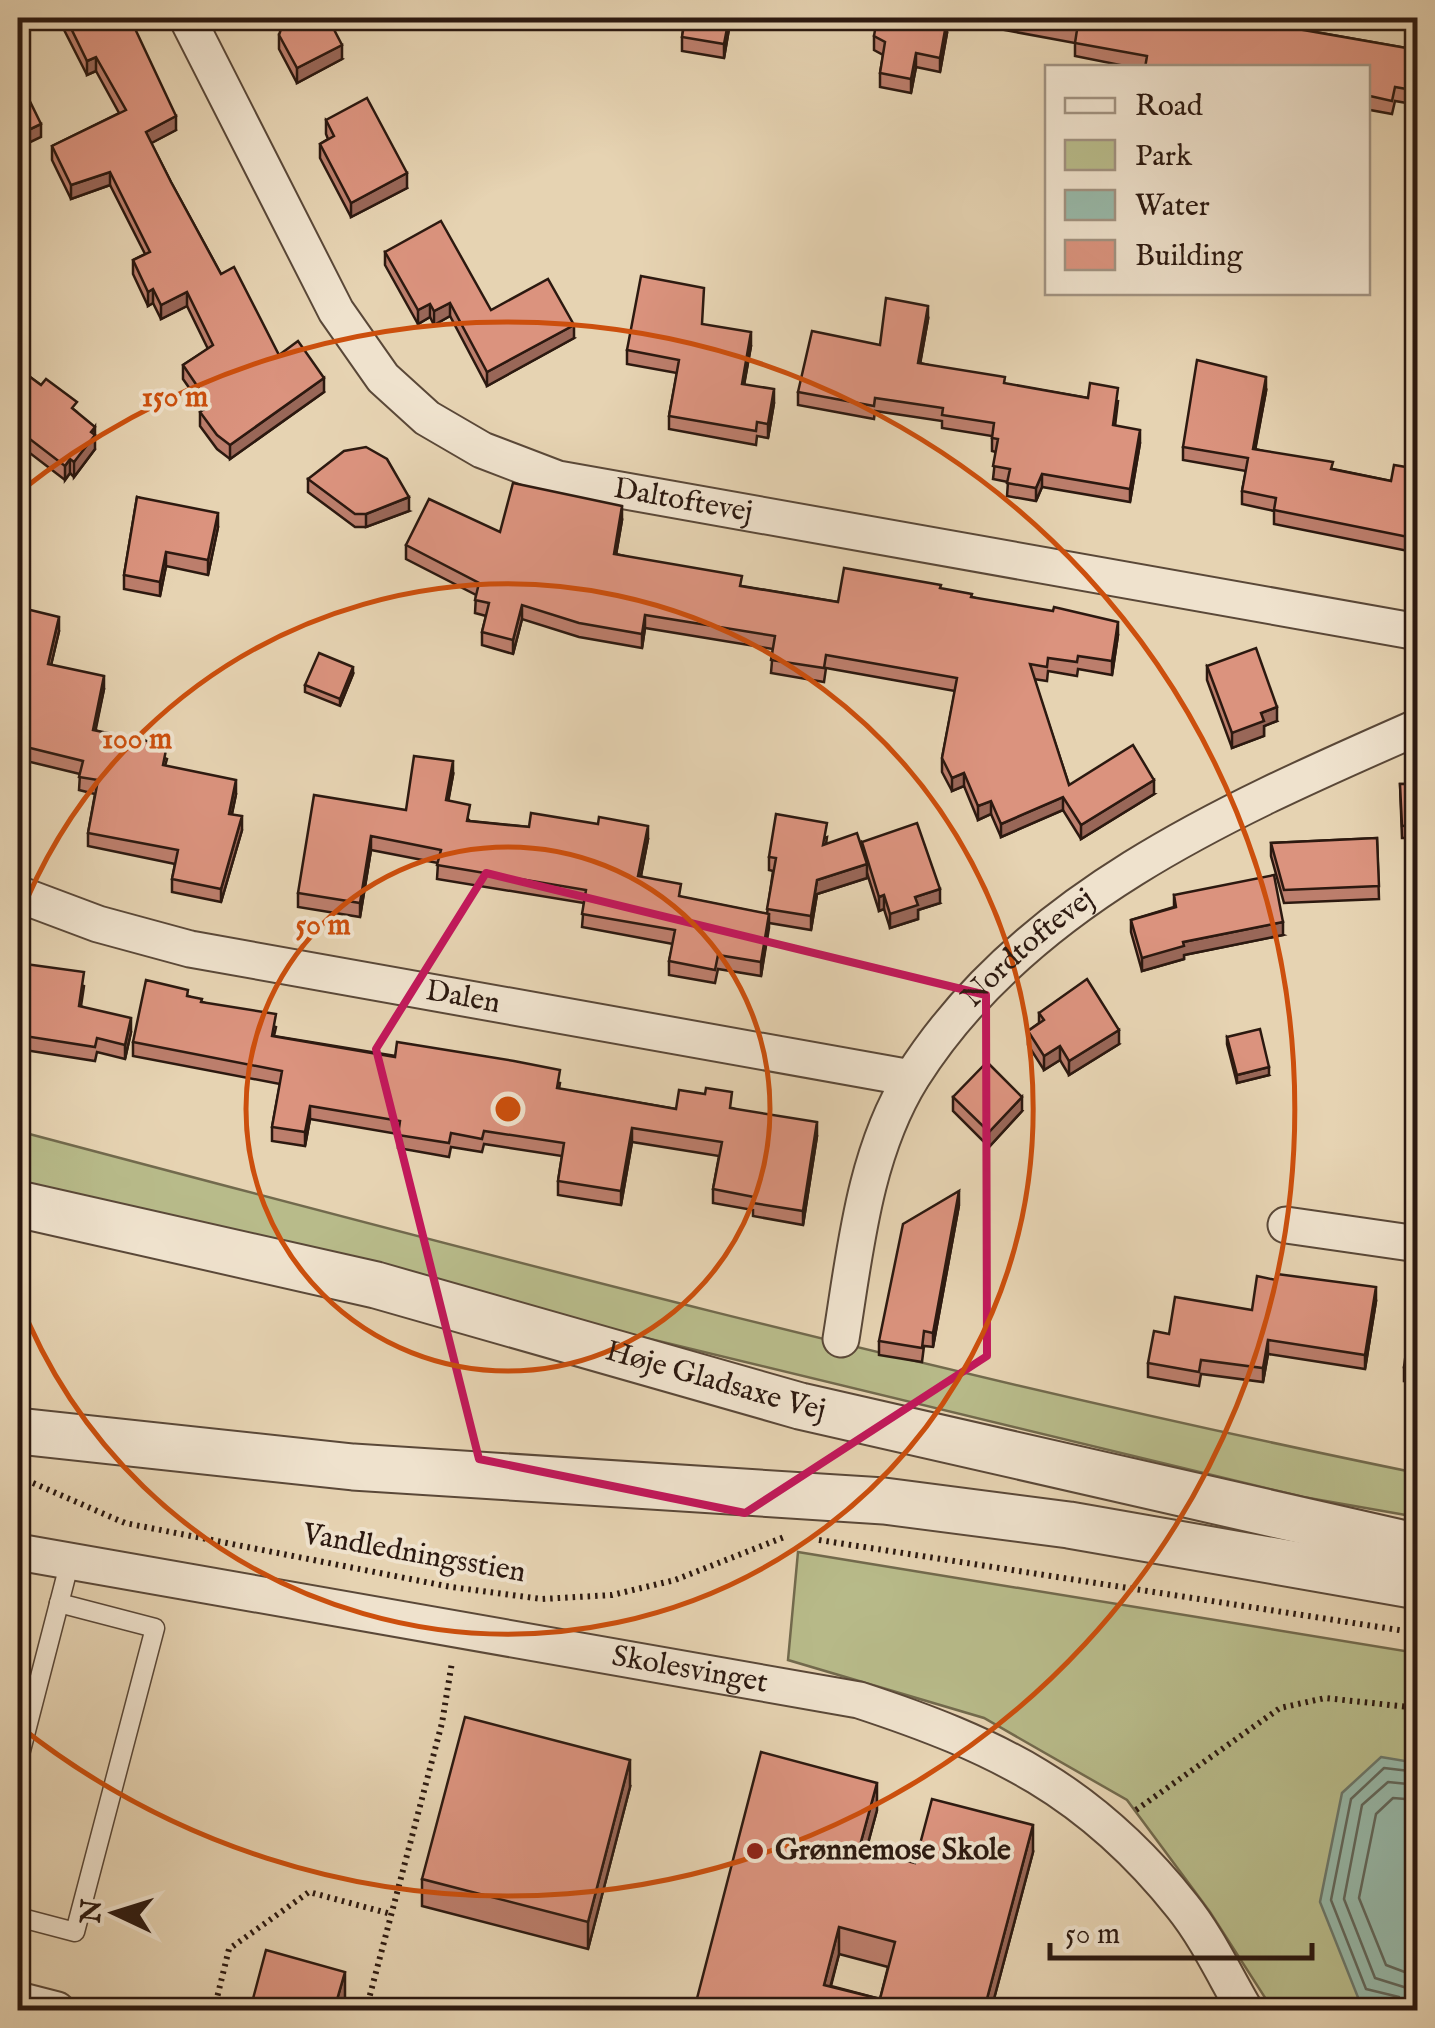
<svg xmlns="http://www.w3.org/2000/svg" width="1435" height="2028" font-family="'IM FELL English',serif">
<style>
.green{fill:#b8bb8a;stroke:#726a4d;stroke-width:2.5}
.water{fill:#97b8a8;stroke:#6c786b;stroke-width:2.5}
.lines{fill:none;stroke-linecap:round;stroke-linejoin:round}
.shore{stroke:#62685c;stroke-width:2.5}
.service-casing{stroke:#5a4838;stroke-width:21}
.minor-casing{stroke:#5a4838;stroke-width:39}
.tertiary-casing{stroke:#5a4838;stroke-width:49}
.path{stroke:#2c1910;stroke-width:6;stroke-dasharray:2.5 5;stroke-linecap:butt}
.service{stroke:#efe2cd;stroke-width:18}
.minor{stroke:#efe2cd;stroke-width:35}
.tertiary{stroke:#efe2cd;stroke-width:45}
.wall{fill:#bc7e6c;stroke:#2c1910;stroke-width:2.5;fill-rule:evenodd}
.shaded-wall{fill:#996758;stroke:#2c1910;stroke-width:2.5}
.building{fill:#db937e;stroke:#2c1910;stroke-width:2.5;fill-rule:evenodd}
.marked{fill:none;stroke:#c2185b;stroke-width:8;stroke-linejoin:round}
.ring{fill:none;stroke:#cc4f0d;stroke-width:5}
.poi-dot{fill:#8f2418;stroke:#efe2cd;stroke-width:4}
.labels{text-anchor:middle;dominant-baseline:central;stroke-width:8;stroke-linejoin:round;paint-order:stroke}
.street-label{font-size:30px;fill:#2c1910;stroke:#efe2cd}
.poi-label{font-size:30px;font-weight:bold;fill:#2c1910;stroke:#efe2cd;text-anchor:start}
.centre{fill:#cc4f0d;stroke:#efe2cd;stroke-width:5}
.ring-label{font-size:30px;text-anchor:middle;font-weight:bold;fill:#cc4f0d;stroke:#efe2cd;stroke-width:8;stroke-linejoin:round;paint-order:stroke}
</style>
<rect width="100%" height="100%" fill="#e6d3b2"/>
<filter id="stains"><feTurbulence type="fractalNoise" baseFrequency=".002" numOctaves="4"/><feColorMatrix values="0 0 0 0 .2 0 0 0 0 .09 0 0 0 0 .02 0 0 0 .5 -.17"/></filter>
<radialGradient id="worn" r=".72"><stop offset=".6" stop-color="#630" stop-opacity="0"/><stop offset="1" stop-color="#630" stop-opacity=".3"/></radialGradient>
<!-- green -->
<g class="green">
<path d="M 18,1131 C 482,1254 946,1377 1417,1473 L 1417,1517 L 1303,1497 L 18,1186 Z"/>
<path d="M 798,1552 L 1417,1653 L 1417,2010 L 1273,2010 L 1210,1912 L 1127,1800 L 984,1718 L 788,1660 Z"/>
</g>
<!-- water -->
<path class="water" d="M 1381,1757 L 1417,1763 L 1417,2010 L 1359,2000 L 1320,1902 L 1342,1793 Z"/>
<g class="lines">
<!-- shore -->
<g class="shore">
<path d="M 1418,1800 L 1393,1798 L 1376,1814 L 1359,1898 L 1386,1965 L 1418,1977"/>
<path d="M 1405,2010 L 1399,1997 L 1366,1989 L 1331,1900 L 1351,1799 L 1384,1768 L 1418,1772"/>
<path d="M 1417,2010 L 1407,1988 L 1375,1978 L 1344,1899 L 1362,1805 L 1388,1782 L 1418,1785"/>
</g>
<defs>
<g id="service">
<path d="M 18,1762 L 70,1561"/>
<path d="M 18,1917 L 75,1932 L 155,1628 L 59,1603"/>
</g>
<g id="minor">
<path id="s1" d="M 187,18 L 336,311 L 383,378 L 427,418 L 482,450 L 558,479 L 1418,632"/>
<path id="s2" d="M 18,894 L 98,924 L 190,949 L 911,1078"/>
<path d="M 1286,1225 L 1418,1244"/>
<path id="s3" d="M 841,1339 C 855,1252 864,1154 912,1077 C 1025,898 1232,809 1418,727"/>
<path id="s4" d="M 18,1552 L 859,1700 C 996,1745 1090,1790 1182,1906 C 1207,1937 1225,1976 1245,2010"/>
<path d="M 18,2000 L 57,2010"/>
</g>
<g id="tertiary">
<path id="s5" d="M 18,1204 L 376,1285 L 800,1406 L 1418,1547"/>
<path d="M 18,1431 L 353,1467 L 884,1501 L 1069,1525 L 1418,1586"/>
</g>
</defs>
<!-- service casing -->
<use href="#service" class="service-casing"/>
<!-- minor casing -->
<use href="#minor" class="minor-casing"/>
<!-- tertiary casing -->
<use href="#tertiary" class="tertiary-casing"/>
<!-- path -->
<g class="path">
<path d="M 33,1483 L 125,1523 L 451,1587 L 542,1599 L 612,1595 L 675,1580 L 787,1536"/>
<path d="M 819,1540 L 1418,1633"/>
<path d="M 1136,1810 L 1280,1708 L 1325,1698 L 1418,1708"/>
<path d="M 214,2010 L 229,1949 L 309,1892 L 391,1914"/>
<path d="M 366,2010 L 442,1723 L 452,1662"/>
</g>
<!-- service -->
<use href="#service" class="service"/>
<!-- minor -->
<use href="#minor" class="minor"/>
<!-- tertiary -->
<use href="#tertiary" class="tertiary"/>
</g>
<!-- wall -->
<g class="wall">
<path d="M 58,18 L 130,18 L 176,130 L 151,143 L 171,182 L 221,274 L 279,355 L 324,392 L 230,459 L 217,449 L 200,426 L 200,412 L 204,409 L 183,379 L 183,365 L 208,349 L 187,306 L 161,319 L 153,303 L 148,306 L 133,274 L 133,260 L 145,254 L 110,185 L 71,199 L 52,160 L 52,146 L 119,113 L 96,71 L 87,75 Z"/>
<path d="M 685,18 L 742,18 L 741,25 L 730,23 L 724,58 L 682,51 L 682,37 Z"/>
<path d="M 767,18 L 805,18 L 804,23 Z"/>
<path d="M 972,18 L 1235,18 L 1418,50 L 1418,105 L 1395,101 L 1392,114 L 1370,110 L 1369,116 L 1368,116 L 1368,68 L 1135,68 L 1075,56 L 1075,43 L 972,24 Z"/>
<path d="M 947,33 L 940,72 L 916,67 L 911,93 L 880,87 L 880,73 L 883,55 L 874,50 L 874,36 Z"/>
<path d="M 279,35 L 342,59 L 297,83 L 279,49 Z"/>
<path d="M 326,120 L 407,188 L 351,217 L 320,158 L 320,144 L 328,139 L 326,134 Z"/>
<path d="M 385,252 L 491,310 L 574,338 L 487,386 L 450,316 L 434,325 L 430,317 L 418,324 L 385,265 Z"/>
<path d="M 928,319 L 920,363 L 1005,384 L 1088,398 L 1118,401 L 1115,426 L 1140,443 L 1130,502 L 1042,487 L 1036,501 L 1007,496 L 1008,482 L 993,479 L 996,452 L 992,451 L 992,436 L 942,428 L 942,421 L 875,411 L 874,419 L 798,405 L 798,392 Z"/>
<path d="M 702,324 L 751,346 L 744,384 L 774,403 L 768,438 L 757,436 L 756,445 L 669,429 L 669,416 L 677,373 L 627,364 L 627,350 Z"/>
<path d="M 18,368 L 77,412 L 95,449 L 74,477 L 70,473 L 65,480 L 18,444 Z"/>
<path d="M 1266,391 L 1255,449 L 1333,469 L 1391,481 L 1418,469 L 1418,553 L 1274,524 L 1274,511 L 1242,504 L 1242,491 L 1246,471 L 1183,460 L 1183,447 Z"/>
<path d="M 308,479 L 409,511 L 366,527 L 355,527 L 308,492 Z"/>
<path d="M 137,497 L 218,527 L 208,575 L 166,566 L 160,596 L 124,589 L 124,575 Z"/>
<path d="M 622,520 L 616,554 L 742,586 L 838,602 L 941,589 L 1118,635 L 1112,675 L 1078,669 L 1077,676 L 1048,671 L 1047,681 L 1034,679 L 1069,785 L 1154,794 L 1081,839 L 1063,810 L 1001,837 L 991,814 L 978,820 L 964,786 L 952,791 L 942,772 L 942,758 L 955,691 L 826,668 L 824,682 L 771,673 L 773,649 L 645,628 L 642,648 L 579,637 L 522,619 L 513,654 L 482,645 L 482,632 L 486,616 L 475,613 L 476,595 L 406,559 L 406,545 L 500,532 Z"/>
<path d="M 18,607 L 59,631 L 51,665 L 104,689 L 95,730 L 167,759 L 165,766 L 236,794 L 232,814 L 242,830 L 221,902 L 172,892 L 172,879 L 175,864 L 88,846 L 88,833 L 95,794 L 79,790 L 80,774 L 18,759 Z"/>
<path d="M 1207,666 L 1277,721 L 1264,726 L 1264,736 L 1232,748 L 1207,680 Z"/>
<path d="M 353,674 L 340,706 L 305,692 L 305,685 Z"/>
<path d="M 453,775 L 448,801 L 470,821 L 648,839 L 641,876 L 681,897 L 767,914 L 773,871 L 769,870 L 769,857 L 827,837 L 826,844 L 862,847 L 862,842 L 940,903 L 918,910 L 918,919 L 890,928 L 884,909 L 879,911 L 867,873 L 867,878 L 817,894 L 811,930 L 769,923 L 761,976 L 718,969 L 715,983 L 669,975 L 669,961 L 673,944 L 582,927 L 584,903 L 437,879 L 438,863 L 371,850 L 360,917 L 298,907 L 298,893 Z"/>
<path d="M 1400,784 L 1418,784 L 1418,838 L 1402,838 Z"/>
<path d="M 1377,838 L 1379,899 L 1284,903 L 1271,856 L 1271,843 Z"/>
<path d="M 1174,895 L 1283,935 L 1184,955 L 1184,959 L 1142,971 L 1131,932 L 1131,920 L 1174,907 Z"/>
<path d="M 18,963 L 84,986 L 81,1006 L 131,1032 L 125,1059 L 97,1052 L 95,1061 L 18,1049 Z"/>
<path d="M 188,996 L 202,1002 L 276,1027 L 274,1036 L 560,1083 L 559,1089 L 676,1109 L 732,1108 L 817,1136 L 803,1225 L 753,1216 L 753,1210 L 713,1203 L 713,1189 L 719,1156 L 632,1142 L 621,1205 L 558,1195 L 558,1181 L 562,1156 L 484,1144 L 482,1152 L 451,1147 L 449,1157 L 398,1148 L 398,1134 L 310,1119 L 305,1146 L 272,1141 L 272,1127 L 280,1084 L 133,1056 L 133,1042 Z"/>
<path d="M 1039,1013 L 1119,1044 L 1069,1075 L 1060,1060 L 1044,1070 L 1028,1045 L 1028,1031 L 1039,1023 Z"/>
<path d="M 1227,1037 L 1269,1075 L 1237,1083 L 1227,1044 Z"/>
<path d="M 953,1097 L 1022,1111 L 989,1147 L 953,1111 Z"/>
<path d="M 959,1205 L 933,1347 L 924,1346 L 922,1362 L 879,1355 L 879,1341 Z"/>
<path d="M 1376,1301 L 1365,1369 L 1268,1354 L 1263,1382 L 1201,1374 L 1199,1386 L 1148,1377 L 1148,1363 L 1169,1334 L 1252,1310 Z"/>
<path d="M 1418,1337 L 1418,1386 L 1416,1386 L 1416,1382 L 1404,1381 L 1404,1367 Z"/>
<path d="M 630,1787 L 588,1949 L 422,1906 L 422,1879 Z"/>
<path d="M 877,1810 L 866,1851 L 915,1863 L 1033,1852 L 991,2010 L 694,2010 ZM 839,1954 L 888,1967 L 880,1999 L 831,1986 Z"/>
</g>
<!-- shaded-wall -->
<g class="shaded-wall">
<path d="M 729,18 L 730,18 L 730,23 L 724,58 L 724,44 Z"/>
<path d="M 947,19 L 947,33 L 940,72 L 940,58 Z"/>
<path d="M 342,45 L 342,59 L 297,83 L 297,68 Z"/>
<path d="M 916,53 L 916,67 L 911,93 L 911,79 Z"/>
<path d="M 96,57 L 96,71 L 87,75 L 87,61 Z"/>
<path d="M 176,116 L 176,130 L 146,146 L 146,132 Z"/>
<path d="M 41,124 L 41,137 L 18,148 L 18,135 Z"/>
<path d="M 110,172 L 110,185 L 71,199 L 71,185 Z"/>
<path d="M 407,173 L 407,188 L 351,217 L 351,203 Z"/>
<path d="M 153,289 L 153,303 L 148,306 L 148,292 Z"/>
<path d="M 187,292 L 187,306 L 161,319 L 161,305 Z"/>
<path d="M 450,303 L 450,316 L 434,325 L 434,311 Z"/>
<path d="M 430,304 L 430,317 L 418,324 L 418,310 Z"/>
<path d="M 928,306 L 928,319 L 918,376 L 918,363 Z"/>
<path d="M 574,325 L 574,338 L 487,386 L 487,372 Z"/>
<path d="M 751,332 L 751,346 L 742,397 L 742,384 Z"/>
<path d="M 1266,377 L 1266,391 L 1253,462 L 1253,449 Z"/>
<path d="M 324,378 L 324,392 L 230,459 L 230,445 Z"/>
<path d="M 774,389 L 774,403 L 768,438 L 768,424 Z"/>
<path d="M 95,427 L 95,449 L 74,477 L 74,462 Z"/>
<path d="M 1140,430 L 1140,443 L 1130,502 L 1130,489 Z"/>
<path d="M 70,459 L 70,473 L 65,480 L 65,466 Z"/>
<path d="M 1042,474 L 1042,487 L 1036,501 L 1036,488 Z"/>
<path d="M 409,497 L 409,511 L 366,527 L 366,514 Z"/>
<path d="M 622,506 L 622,520 L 614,567 L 614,554 Z"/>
<path d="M 218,513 L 218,527 L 208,575 L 208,560 Z"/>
<path d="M 166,552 L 166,566 L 160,596 L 160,582 Z"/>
<path d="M 522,605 L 522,619 L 513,654 L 513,640 Z"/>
<path d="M 645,615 L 645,628 L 642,648 L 642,634 Z"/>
<path d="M 59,617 L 59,631 L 48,678 L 48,664 Z"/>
<path d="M 1118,622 L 1118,635 L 1112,675 L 1112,661 Z"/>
<path d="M 353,667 L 353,674 L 340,706 L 340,699 Z"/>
<path d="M 104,676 L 104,689 L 93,743 L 93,730 Z"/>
<path d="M 1277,707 L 1277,721 L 1264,726 L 1264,736 L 1232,748 L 1232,733 L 1261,713 Z"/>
<path d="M 453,761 L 453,775 L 446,814 L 446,800 Z"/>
<path d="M 964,773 L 964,786 L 952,791 L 952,778 Z"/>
<path d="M 236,780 L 236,794 L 229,827 L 229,814 Z"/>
<path d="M 1154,780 L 1154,794 L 1081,839 L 1081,825 Z"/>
<path d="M 1063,797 L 1063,810 L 1001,837 L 1001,824 Z"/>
<path d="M 991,801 L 991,814 L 978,820 L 978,806 Z"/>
<path d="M 242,816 L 242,830 L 221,902 L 221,889 Z"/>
<path d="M 648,826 L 648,839 L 638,890 L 638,876 Z"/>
<path d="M 371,836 L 371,850 L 360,917 L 360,903 Z"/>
<path d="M 867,864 L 867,878 L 817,894 L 811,930 L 811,916 L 817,880 Z"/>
<path d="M 940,889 L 940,903 L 918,910 L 918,919 L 890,928 L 890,914 L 915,897 Z"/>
<path d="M 884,895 L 884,909 L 879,911 L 879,897 Z"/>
<path d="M 769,914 L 769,928 L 761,976 L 761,962 Z"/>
<path d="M 1283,922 L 1283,935 L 1184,955 L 1184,959 L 1142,971 L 1142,958 L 1183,942 Z"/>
<path d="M 131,1018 L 131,1032 L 125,1059 L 125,1045 Z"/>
<path d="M 1119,1030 L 1119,1044 L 1069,1075 L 1069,1061 Z"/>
<path d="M 1060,1046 L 1060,1060 L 1044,1070 L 1044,1056 Z"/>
<path d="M 1269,1067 L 1269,1075 L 1237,1083 L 1237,1075 Z"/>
<path d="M 1022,1097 L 1022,1111 L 989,1147 L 989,1132 Z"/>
<path d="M 310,1106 L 310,1119 L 305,1146 L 305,1132 Z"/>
<path d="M 817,1122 L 817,1136 L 803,1225 L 803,1211 Z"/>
<path d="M 632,1128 L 632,1142 L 621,1205 L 621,1191 Z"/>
<path d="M 959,1191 L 959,1205 L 933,1347 L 933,1333 Z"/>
<path d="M 1376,1287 L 1376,1301 L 1365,1369 L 1365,1355 Z"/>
<path d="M 1268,1340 L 1268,1354 L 1263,1382 L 1263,1368 Z"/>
<path d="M 630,1760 L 630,1787 L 588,1949 L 588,1922 Z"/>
<path d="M 877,1783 L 877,1810 L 859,1876 L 859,1849 Z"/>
<path d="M 1033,1825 L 1033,1852 L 991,2010 L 984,2010 Z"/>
<path d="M 839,1927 L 839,1954 L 824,2010 L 824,1985 Z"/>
<path d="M 345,1972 L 345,1998 L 342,2010 L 334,2010 Z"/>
</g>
<!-- building -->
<g class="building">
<path d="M 66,18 L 130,18 L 176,116 L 146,132 L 171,182 L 221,274 L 234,267 L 279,355 L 298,341 L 324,378 L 230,445 L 217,435 L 200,412 L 210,405 L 183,365 L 213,345 L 187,292 L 161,305 L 153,289 L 148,292 L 133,260 L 150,252 L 110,172 L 71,185 L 52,146 L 126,110 L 96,57 L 87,61 Z"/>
<path d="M 303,18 L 328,18 L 342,45 L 297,68 L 279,35 L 281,29 Z"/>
<path d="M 685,18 L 729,18 L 724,44 L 682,37 Z"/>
<path d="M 877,18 L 947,19 L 940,58 L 916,53 L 911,79 L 880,73 L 885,42 L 874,36 Z"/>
<path d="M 1009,18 L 1235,18 L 1418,50 L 1418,91 L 1395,87 L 1392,101 L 1370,96 L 1369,103 L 1368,102 L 1368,68 L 1145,68 L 1147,56 L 1075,43 L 1077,30 Z"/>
<path d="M 18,77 L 41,124 L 18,135 Z"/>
<path d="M 367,98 L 407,173 L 351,203 L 320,144 L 334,136 L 326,120 Z"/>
<path d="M 441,221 L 491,310 L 548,279 L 574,325 L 487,372 L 450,303 L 434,311 L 430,304 L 418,310 L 385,252 Z"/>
<path d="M 641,276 L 704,288 L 702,324 L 751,332 L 742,384 L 774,389 L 768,424 L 757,422 L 756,431 L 669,416 L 679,360 L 627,350 Z"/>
<path d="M 886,298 L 928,306 L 918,363 L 1005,377 L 1004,383 L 1088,398 L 1090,383 L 1118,388 L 1113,425 L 1140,430 L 1130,489 L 1042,474 L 1036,488 L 1007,483 L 1010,469 L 993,466 L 998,439 L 992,438 L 994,423 L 942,415 L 943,408 L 875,398 L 874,406 L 798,392 L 812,331 L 880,345 Z"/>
<path d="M 1197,360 L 1266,377 L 1253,449 L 1327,461 L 1333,462 L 1331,469 L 1391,481 L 1394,465 L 1418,469 L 1418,539 L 1274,510 L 1276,498 L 1242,491 L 1248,458 L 1183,447 Z"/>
<path d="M 18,368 L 41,385 L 46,379 L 77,402 L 72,408 L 95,427 L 91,432 L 95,435 L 74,462 L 70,459 L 65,466 L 18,430 Z"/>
<path d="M 366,447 L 387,459 L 409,497 L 366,514 L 355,514 L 308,479 L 344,451 Z"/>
<path d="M 513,483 L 622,506 L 614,554 L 742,576 L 740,586 L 838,602 L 844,568 L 941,585 L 940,588 L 972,594 L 971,597 L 1053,611 L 1054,607 L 1118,622 L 1112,661 L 1078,656 L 1077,662 L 1048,658 L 1047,667 L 1030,664 L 1069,785 L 1133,745 L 1154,780 L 1081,825 L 1063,797 L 1001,824 L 991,801 L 978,806 L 964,773 L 952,778 L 942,758 L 957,678 L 826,655 L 824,668 L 771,660 L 775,636 L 645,615 L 642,634 L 579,623 L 522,605 L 513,640 L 482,632 L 489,603 L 475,600 L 479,583 L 406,545 L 429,499 L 500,532 Z"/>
<path d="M 137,497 L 218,513 L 208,560 L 166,552 L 160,582 L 124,575 Z"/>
<path d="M 18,607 L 59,617 L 48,664 L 104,676 L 93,730 L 167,745 L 163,765 L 236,780 L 229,814 L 242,816 L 221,889 L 172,879 L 178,850 L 88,833 L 98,780 L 79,777 L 83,761 L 18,745 Z"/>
<path d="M 1256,648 L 1277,707 L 1261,713 L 1264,721 L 1232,733 L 1207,666 Z"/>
<path d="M 319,653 L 353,667 L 340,699 L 305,685 Z"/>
<path d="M 414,756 L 453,761 L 446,800 L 470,805 L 467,821 L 529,827 L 531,813 L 598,824 L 599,817 L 648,826 L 638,876 L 681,884 L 679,896 L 769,914 L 761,962 L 718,955 L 715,970 L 669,961 L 675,930 L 582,914 L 586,890 L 437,865 L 441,850 L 371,836 L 360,903 L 298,893 L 314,795 L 406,810 Z"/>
<path d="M 1400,784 L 1418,784 L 1418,825 L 1402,826 Z"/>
<path d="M 776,814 L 827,823 L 823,845 L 857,833 L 867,864 L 817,880 L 811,916 L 767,909 L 776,858 L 769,857 Z"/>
<path d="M 917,823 L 940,889 L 915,897 L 918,905 L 890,914 L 884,895 L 879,897 L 862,842 Z"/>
<path d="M 1377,838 L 1379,886 L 1284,890 L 1271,843 Z"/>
<path d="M 1274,875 L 1283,922 L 1183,942 L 1184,946 L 1142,958 L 1131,920 L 1176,907 L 1174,895 Z"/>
<path d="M 18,963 L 84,972 L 79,1006 L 131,1018 L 125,1045 L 97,1038 L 95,1047 L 18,1035 Z"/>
<path d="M 1087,979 L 1119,1030 L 1069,1061 L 1060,1046 L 1044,1056 L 1028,1031 L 1044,1020 L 1039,1013 Z"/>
<path d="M 146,980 L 188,990 L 187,996 L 202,999 L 201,1002 L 276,1014 L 272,1036 L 395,1057 L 397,1042 L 514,1061 L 560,1070 L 557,1088 L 676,1109 L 679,1090 L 705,1094 L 706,1088 L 732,1092 L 730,1108 L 817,1122 L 803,1211 L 753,1203 L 754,1197 L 713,1189 L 722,1142 L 632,1128 L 621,1191 L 558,1181 L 564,1143 L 484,1131 L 482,1139 L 451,1133 L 449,1143 L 398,1135 L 400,1121 L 310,1106 L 305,1132 L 272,1127 L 282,1071 L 133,1042 Z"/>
<path d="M 1260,1029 L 1269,1067 L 1237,1075 L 1227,1037 Z"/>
<path d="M 987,1062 L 1022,1097 L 989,1132 L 953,1097 Z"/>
<path d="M 959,1191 L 933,1333 L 924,1331 L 922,1348 L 879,1341 L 903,1224 Z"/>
<path d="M 1277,1274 L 1376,1287 L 1365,1355 L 1268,1340 L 1263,1368 L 1201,1360 L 1199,1372 L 1148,1363 L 1154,1331 L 1169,1334 L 1175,1297 L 1252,1310 L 1257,1276 L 1276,1280 Z"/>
<path d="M 1408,1336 L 1418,1337 L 1418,1372 L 1416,1372 L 1417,1368 L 1404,1367 Z"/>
<path d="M 465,1717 L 630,1760 L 588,1922 L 422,1879 Z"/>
<path d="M 761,1752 L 877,1783 L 859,1849 L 915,1863 L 932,1799 L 1033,1825 L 984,2010 L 694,2010 ZM 839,1927 L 895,1942 L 880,1999 L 824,1985 Z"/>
<path d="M 266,1950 L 345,1972 L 334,2010 L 250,2010 Z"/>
</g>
<!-- marked area -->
<path class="marked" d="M 486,873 L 986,995 L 987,1356 L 745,1513 L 479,1459 L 376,1049 Z"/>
<!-- distance rings -->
<g class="ring">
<circle cx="508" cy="1109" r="262"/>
<path d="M18 921A525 525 0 1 1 18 1297"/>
<path d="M18 493A787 787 0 1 1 18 1725"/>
</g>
<!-- markers -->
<circle class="poi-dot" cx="755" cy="1851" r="10"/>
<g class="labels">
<!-- street labels -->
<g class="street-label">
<text stroke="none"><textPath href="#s1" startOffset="742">Daltoftevej</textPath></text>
<text stroke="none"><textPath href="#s3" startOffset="448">Nordtoftevej</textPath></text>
<text stroke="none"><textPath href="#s2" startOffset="458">Dalen</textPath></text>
<text stroke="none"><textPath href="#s5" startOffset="720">Høje Gladsaxe Vej</textPath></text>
<text transform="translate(414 1554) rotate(10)">Vandledningsstien</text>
<text stroke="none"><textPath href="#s4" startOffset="682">Skolesvinget</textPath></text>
</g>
<!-- poi labels -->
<g class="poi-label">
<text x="775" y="1851">Grønnemose Skole</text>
</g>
</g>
<circle cx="508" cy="1109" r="15" class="centre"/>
<g class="ring-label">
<text x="175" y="406">150 m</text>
<text x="137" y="748">100 m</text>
<text x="323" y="934">50 m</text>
</g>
<!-- margin -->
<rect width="1435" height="2028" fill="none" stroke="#e6d3b2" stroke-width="60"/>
<rect x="20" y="20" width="1395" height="1988" fill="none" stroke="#2c1910" stroke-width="5"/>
<rect x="30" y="30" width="1375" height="1968" fill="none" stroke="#2c1910" stroke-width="2.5"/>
<!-- legend -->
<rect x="1045" y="65" width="325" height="230" fill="#efe2cd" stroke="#a19281" stroke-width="2.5"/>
<rect x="1065" y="98" width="50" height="15" fill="#efe2cd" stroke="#a19281" stroke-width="2.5"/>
<text x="1135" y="115" font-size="30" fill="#2c1910">Road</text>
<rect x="1065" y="140" width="50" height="30" fill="#b8bb8a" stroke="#a19281" stroke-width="2.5"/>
<text x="1135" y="165" font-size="30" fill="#2c1910">Park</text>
<rect x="1065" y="190" width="50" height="30" fill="#97b8a8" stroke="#a19281" stroke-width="2.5"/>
<text x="1135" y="215" font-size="30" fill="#2c1910">Water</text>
<rect x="1065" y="240" width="50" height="30" fill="#db937e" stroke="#a19281" stroke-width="2.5"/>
<text x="1135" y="265" font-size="30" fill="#2c1910">Building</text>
<!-- north arrow -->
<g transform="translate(115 1913) rotate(274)" stroke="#efe2cd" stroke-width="8" paint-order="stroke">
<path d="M0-8L18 38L0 25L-18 38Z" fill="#2c1910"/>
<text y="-15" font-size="28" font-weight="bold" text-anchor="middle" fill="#2c1910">N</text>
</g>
<!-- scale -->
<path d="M1050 1943v15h262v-15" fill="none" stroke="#2c1910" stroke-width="5"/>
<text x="1065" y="1943" font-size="30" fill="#2c1910" stroke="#efe2cd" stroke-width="8" paint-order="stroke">50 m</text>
<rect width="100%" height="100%" filter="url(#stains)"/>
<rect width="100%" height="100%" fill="url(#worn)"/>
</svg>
